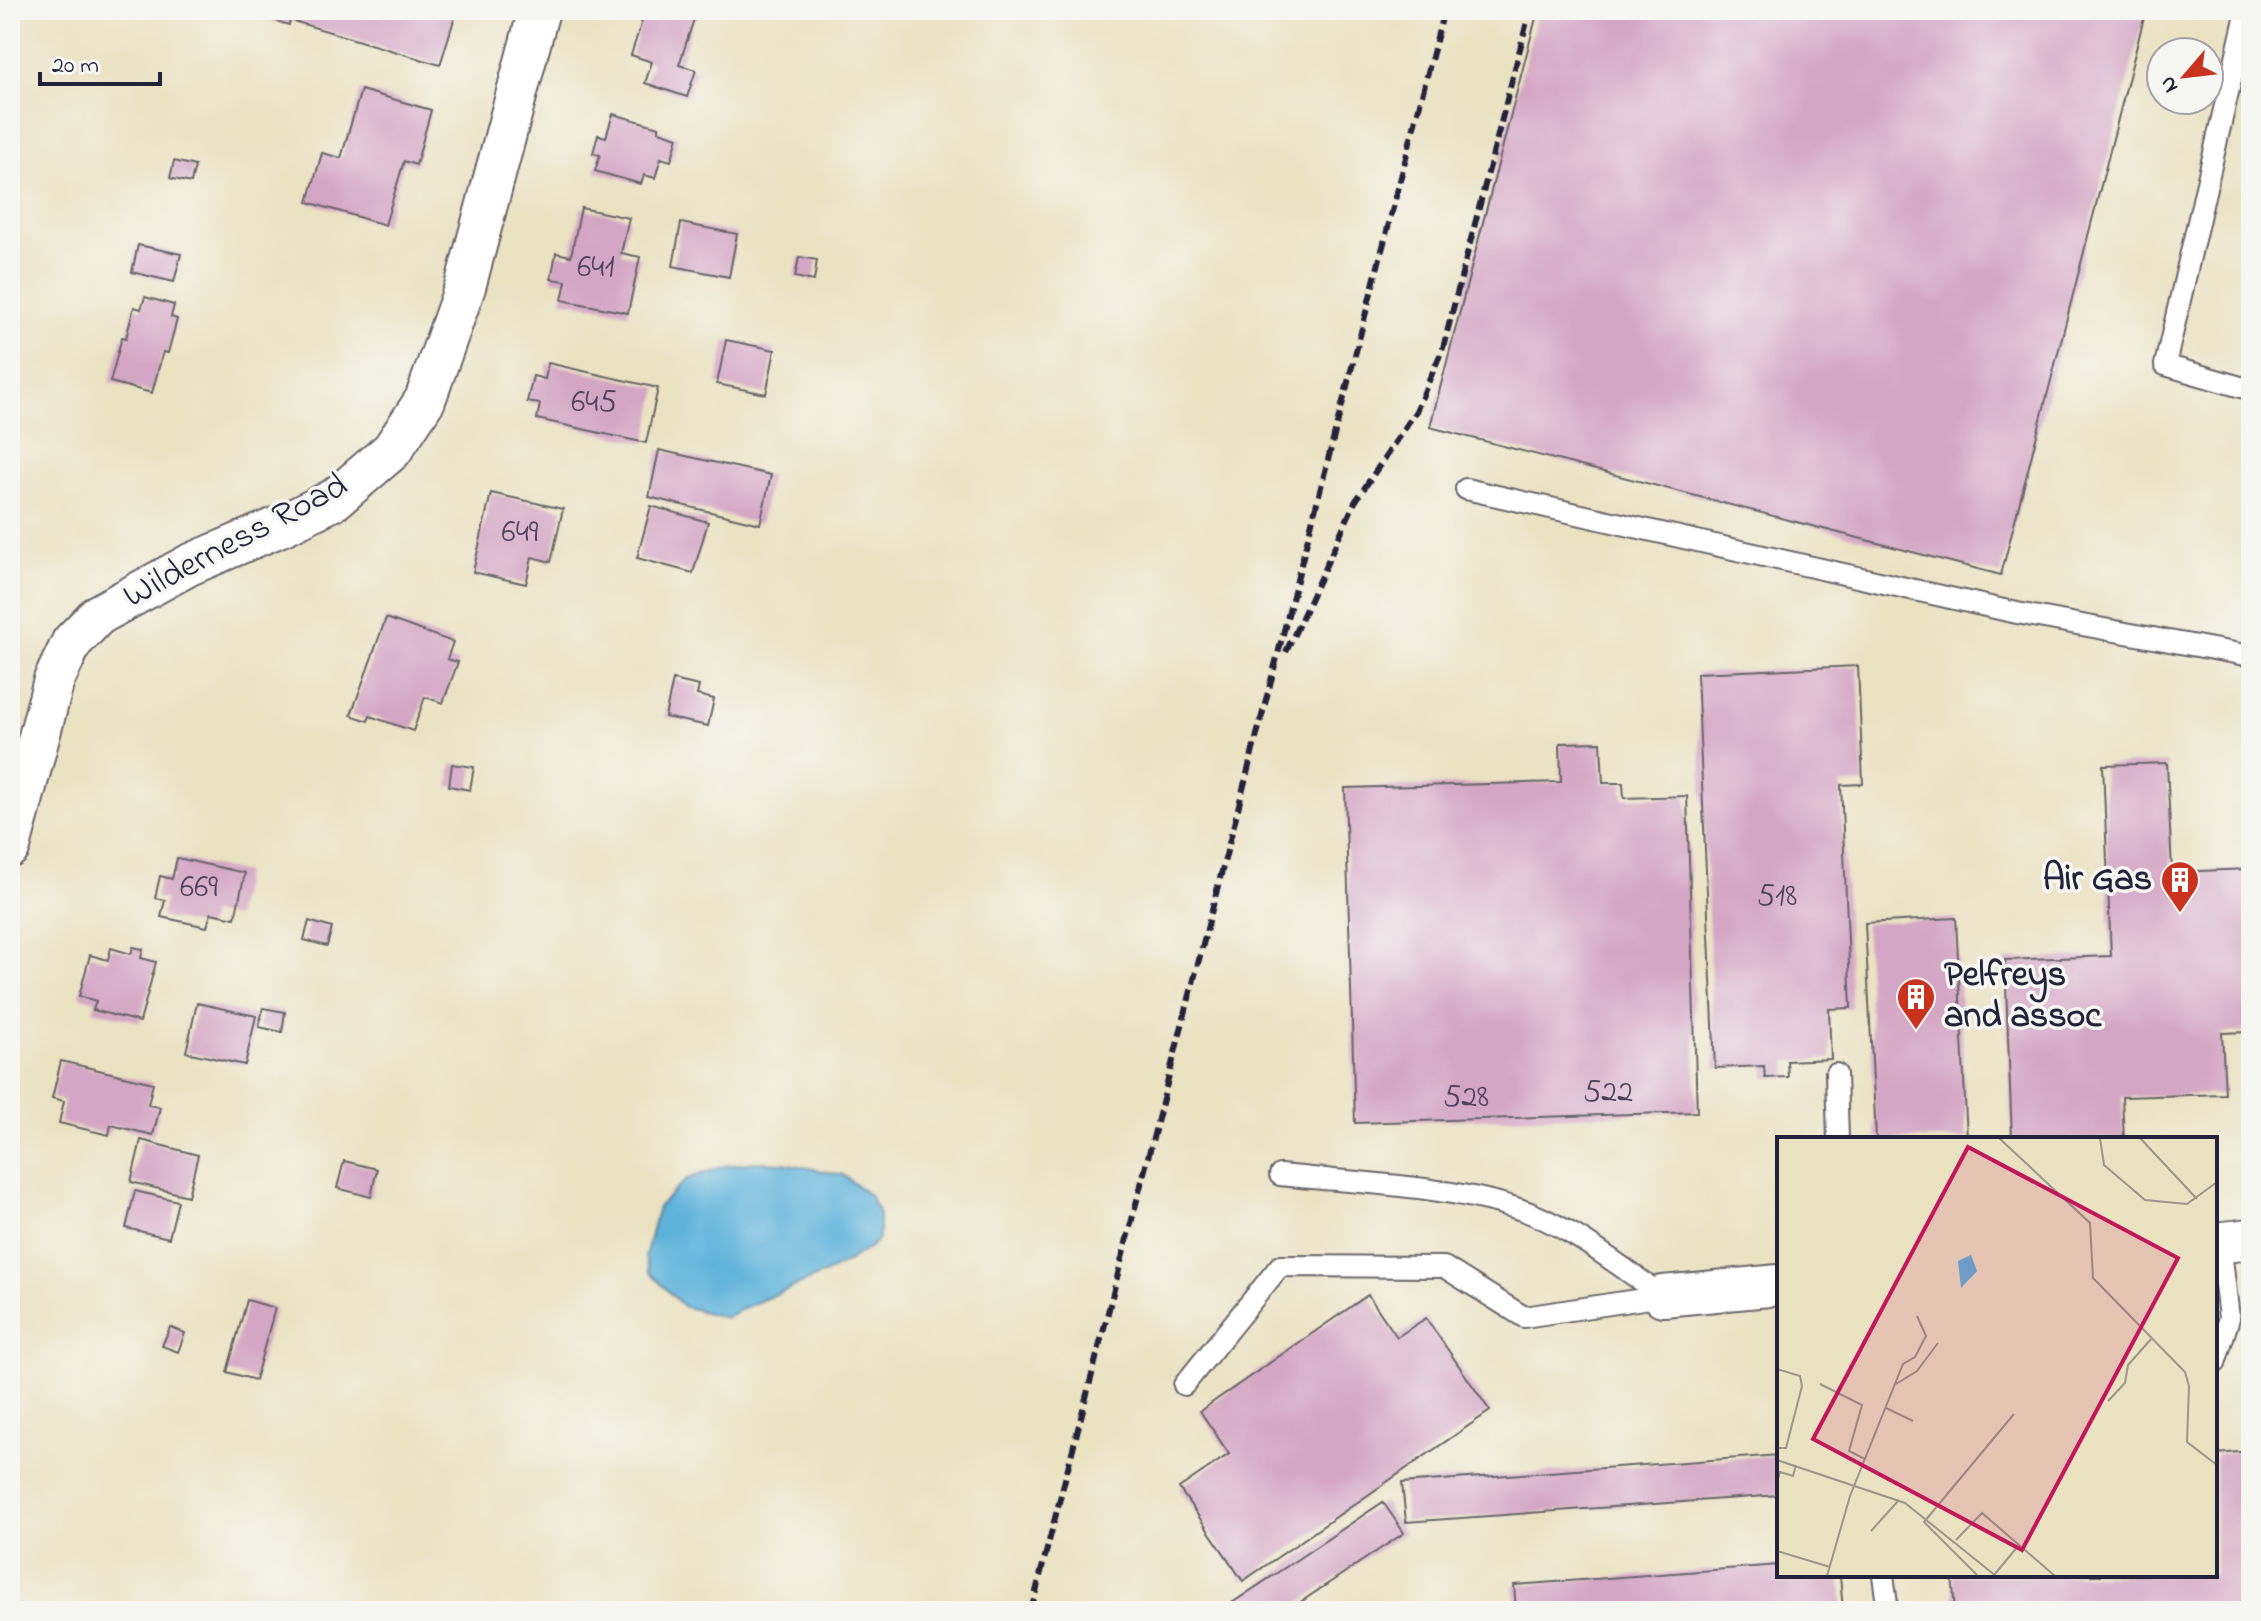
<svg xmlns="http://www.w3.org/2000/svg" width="2261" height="1621" font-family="'Indie Flower',sans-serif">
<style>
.water{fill:#5fb3db;stroke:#406a8b;stroke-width:2}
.building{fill:#d4a6c5}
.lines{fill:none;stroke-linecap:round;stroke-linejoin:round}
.service-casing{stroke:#68656a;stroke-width:24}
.minor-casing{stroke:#68656a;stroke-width:44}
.service{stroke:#fff;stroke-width:20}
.minor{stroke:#fff;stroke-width:40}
.rail{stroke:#22223b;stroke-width:6;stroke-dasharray:12 6;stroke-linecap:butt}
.labels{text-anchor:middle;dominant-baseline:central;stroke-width:7;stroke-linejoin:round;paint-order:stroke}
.number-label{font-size:32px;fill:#4e435e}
.street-label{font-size:36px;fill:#22223b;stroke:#f6f6f2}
.poi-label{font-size:36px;font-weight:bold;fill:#22223b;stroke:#f6f6f2;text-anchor:end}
.inset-road{fill:none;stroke:#9b958c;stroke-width:2}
.view{fill:#c2185b;fill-opacity:0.15;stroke:#c2185b;stroke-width:4}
.inset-edge{fill:none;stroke:#22223b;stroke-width:4}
</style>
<rect width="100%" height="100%" fill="#f6f6f2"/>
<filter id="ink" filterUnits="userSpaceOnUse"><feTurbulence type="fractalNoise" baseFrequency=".0125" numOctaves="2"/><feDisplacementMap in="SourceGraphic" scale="16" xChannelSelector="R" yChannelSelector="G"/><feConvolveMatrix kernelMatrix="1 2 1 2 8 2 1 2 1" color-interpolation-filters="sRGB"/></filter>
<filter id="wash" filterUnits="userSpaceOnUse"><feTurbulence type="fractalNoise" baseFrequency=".006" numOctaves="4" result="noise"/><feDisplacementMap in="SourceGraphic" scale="32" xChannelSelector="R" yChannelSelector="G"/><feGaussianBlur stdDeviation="1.8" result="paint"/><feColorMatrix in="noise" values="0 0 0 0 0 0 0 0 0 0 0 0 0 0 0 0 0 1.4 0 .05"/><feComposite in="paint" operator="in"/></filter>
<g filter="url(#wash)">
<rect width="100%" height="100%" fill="#ebe2c2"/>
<!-- water -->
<path class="water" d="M 756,1162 L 784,1163 L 843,1175 L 870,1196 L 879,1214 L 879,1239 C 835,1279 775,1289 725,1318 L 683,1306 L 649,1272 L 645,1257 L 658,1207 L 687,1179 L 724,1166 Z"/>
<g id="blocks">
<!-- building -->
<g class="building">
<path d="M 250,10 L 457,10 L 440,65 L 290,20 L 289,25 L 249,13 Z"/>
<path d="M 641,10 L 697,10 L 679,65 L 696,70 L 687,97 L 645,83 L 652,62 L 631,55 L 642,21 L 637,20 Z"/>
<path d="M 1538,10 L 2146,10 L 2001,575 L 1430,427 Z"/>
<path d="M 361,90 L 431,110 L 416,165 L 404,161 L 385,225 L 308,202 L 322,153 L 341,158 Z"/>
<path d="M 613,114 L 659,127 L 659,131 L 678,137 L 671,161 L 661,158 L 655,178 L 644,175 L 641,184 L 595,171 L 600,155 L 593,153 L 598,135 L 606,137 Z"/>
<path d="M 174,161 L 195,166 L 191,183 L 170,178 Z"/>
<path d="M 581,208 L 629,218 L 621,253 L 640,257 L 628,313 L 562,300 L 566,281 L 551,279 L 556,253 L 571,256 Z"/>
<path d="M 681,223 L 737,234 L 729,277 L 673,266 Z"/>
<path d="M 138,245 L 181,254 L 174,282 L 132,272 Z"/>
<path d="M 799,257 L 817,260 L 814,281 L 795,277 Z"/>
<path d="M 145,297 L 174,305 L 171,317 L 177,319 L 168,353 L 163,352 L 152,393 L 110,382 L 122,337 L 126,338 L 134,307 L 141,309 Z"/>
<path d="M 726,340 L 775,350 L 766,394 L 717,384 Z"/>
<path d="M 548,363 L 658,388 L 646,443 L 537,419 L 540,404 L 527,402 L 533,376 L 545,379 Z"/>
<path d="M 659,450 L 771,475 L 760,524 L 649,497 Z"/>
<path d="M 491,493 L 563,509 L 551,562 L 532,557 L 526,584 L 473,572 Z"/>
<path d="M 651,506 L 708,522 L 693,573 L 637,558 Z"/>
<path d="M 386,618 L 453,642 L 447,659 L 458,662 L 443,703 L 425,697 L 413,731 L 370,716 L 368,721 L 351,715 Z"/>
<path d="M 1858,666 L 1863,784 L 1841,785 L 1851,1008 L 1829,1009 L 1831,1059 L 1787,1061 L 1788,1077 L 1765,1078 L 1764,1066 L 1715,1068 L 1697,673 Z"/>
<path d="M 673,680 L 699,686 L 697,695 L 714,699 L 708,726 L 665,717 Z"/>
<path d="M 1601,742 L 1603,783 L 1623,783 L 1624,798 L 1687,796 L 1697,1112 L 1355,1123 L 1345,788 L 1561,782 L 1560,743 Z"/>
<path d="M 2167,763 L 2172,872 L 2251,869 L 2251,1013 L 2246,1013 L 2247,1032 L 2222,1033 L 2225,1094 L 2122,1097 L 2124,1139 L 2012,1139 L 2005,960 L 2111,956 L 2103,765 Z"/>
<path d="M 452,764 L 474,767 L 470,790 L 449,786 Z"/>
<path d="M 177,858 L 245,873 L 235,918 L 211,913 L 207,927 L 161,917 L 165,900 L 155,898 L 160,876 L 172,879 Z"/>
<path d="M 1956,918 L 1967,1139 L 1876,1139 L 1865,923 Z"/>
<path d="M 309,921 L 332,928 L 327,946 L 304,940 Z"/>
<path d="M 133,947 L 143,949 L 141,958 L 156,962 L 140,1022 L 93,1010 L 96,1001 L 79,996 L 90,955 L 108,960 L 111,948 L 131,954 Z"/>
<path d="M 197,1003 L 256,1016 L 245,1065 L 186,1052 Z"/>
<path d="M 263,1008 L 285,1012 L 282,1032 L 259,1027 Z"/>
<path d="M 61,1061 L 153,1083 L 148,1105 L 160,1107 L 153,1135 L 111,1125 L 109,1135 L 59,1123 L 64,1101 L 52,1098 Z"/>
<path d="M 141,1140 L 198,1155 L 188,1196 L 131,1182 Z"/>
<path d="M 344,1161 L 377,1169 L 371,1197 L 337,1188 Z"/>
<path d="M 135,1191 L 178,1201 L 169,1238 L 126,1228 Z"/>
<path d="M 1368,1295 L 1397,1337 L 1426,1318 L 1490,1411 L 1243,1581 L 1179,1488 L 1229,1454 L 1200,1411 Z"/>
<path d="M 247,1300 L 275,1308 L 255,1380 L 227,1372 Z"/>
<path d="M 170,1327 L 185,1333 L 178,1352 L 162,1346 Z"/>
<path d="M 2251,1451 L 2251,1611 L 1955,1611 L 1952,1575 L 2215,1575 L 2215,1454 Z"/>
<path d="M 1779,1455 L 1779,1495 L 1406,1522 L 1402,1483 Z"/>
<path d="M 1383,1502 L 1404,1533 L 1287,1611 L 1220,1611 Z"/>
<path d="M 1779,1565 L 1779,1575 L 1840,1575 L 1843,1611 L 1516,1611 L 1514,1585 Z"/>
</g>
</g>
</g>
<g filter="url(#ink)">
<use href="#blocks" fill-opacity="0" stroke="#68656a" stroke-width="2"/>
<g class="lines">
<defs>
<g id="service">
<path d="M 2247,10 L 2165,365 L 2251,390"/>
<path d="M 1466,489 L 2017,613 L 2251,656"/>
<path d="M 1836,1074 L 1838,1139"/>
<path d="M 1280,1175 C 1358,1183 1441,1185 1516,1208 C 1570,1225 1617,1265 1663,1296"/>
<path d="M 2215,1363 L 2229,1318 L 2220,1242"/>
<path d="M 1184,1385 L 1280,1266 L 1444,1267 L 1524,1317 L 1663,1296"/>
<path d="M 1883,1575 L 1888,1611"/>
</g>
<g id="minor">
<path d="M 10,847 L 54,680 L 72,642 L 98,615 L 189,565 L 285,524 L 335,499 L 392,450 L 425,400 L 465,287 L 539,10"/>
<path d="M 2215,1243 L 2251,1239"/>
<path d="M 1663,1296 L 1779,1285"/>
</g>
</defs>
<!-- service casing -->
<use href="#service" class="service-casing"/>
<!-- minor casing -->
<use href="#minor" class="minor-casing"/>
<!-- service -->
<use href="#service" class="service"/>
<!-- minor -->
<use href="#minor" class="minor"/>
<!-- rail -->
<g class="rail">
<path d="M 1286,652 L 1355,502 L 1416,411 L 1443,348 L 1530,10"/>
<path d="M 1031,1611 L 1444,10"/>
</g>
</g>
</g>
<!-- icons -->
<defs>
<symbol id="building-pin" viewBox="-11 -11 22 30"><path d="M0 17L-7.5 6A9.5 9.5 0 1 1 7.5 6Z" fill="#c8321e" stroke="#f6f6f2"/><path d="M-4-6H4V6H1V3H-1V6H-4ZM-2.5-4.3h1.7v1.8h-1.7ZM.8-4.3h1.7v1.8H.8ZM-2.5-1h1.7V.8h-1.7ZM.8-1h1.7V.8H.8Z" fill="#fff"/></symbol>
</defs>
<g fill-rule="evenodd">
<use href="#building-pin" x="2158" y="858" width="44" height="60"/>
<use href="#building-pin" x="1894" y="975" width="44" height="60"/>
</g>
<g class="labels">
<!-- number labels -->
<g class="number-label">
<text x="596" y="268">641</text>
<text x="594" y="403">645</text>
<text x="520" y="533">649</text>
<text x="199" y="888">669</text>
<text x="1777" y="897">518</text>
<text x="1608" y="1093">522</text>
<text x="1466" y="1098">528</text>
</g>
<!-- street labels -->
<g class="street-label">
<text transform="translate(236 542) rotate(-28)">Wilderness Road</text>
</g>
<!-- poi labels -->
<g class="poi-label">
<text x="2152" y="880">Air Gas</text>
<text x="1944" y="976" text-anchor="start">Pelfreys<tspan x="1944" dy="41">and assoc</tspan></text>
</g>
</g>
<!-- overview -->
<g transform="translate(1777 1137)">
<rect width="440" height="440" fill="#ebe2c2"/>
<path d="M 194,118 L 200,134 L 184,151 L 181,124 Z" fill="#5fb3db"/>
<path class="inset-road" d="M 222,1 L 313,86 L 316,141 L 408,235 L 412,249 L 410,305 L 440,328M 323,1 L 327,28 L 368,63 L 410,67 L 440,45M 363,1 L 420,62M 0,232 L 23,239 L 25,249 L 9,311 L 0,311M 43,247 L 85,268 L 72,314 L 88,322M 119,247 L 140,234 L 161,206M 331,264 L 348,246 L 351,228 L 375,201M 109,271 L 136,284M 0,323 L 128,366 L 219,439M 0,346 L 3,335 L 16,339 L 19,328M 94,394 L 122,363M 179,403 L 205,376 L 278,439M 0,414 L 53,430M 200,438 L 147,385 L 237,277M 217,438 L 242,408M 50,439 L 73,359 L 126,227 L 138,220 L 149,199 L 140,179"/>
<path class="view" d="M 191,10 L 401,121 L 245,413 L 36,302 Z"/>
<rect width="440" height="440" class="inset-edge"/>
</g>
<!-- margin -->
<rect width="2261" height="1621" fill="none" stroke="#f6f6f2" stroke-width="40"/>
<!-- north arrow -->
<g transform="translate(2185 76) rotate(242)"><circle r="38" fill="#f6f6f2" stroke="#a1a1a9" stroke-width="2"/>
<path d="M0-6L14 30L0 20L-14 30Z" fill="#c8321e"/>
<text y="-12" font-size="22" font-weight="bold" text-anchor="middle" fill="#22223b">N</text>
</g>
<!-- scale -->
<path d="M40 72v12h120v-12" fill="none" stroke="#22223b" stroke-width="4"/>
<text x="52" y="72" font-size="24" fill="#22223b" stroke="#f6f6f2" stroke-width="6" paint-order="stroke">20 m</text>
</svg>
